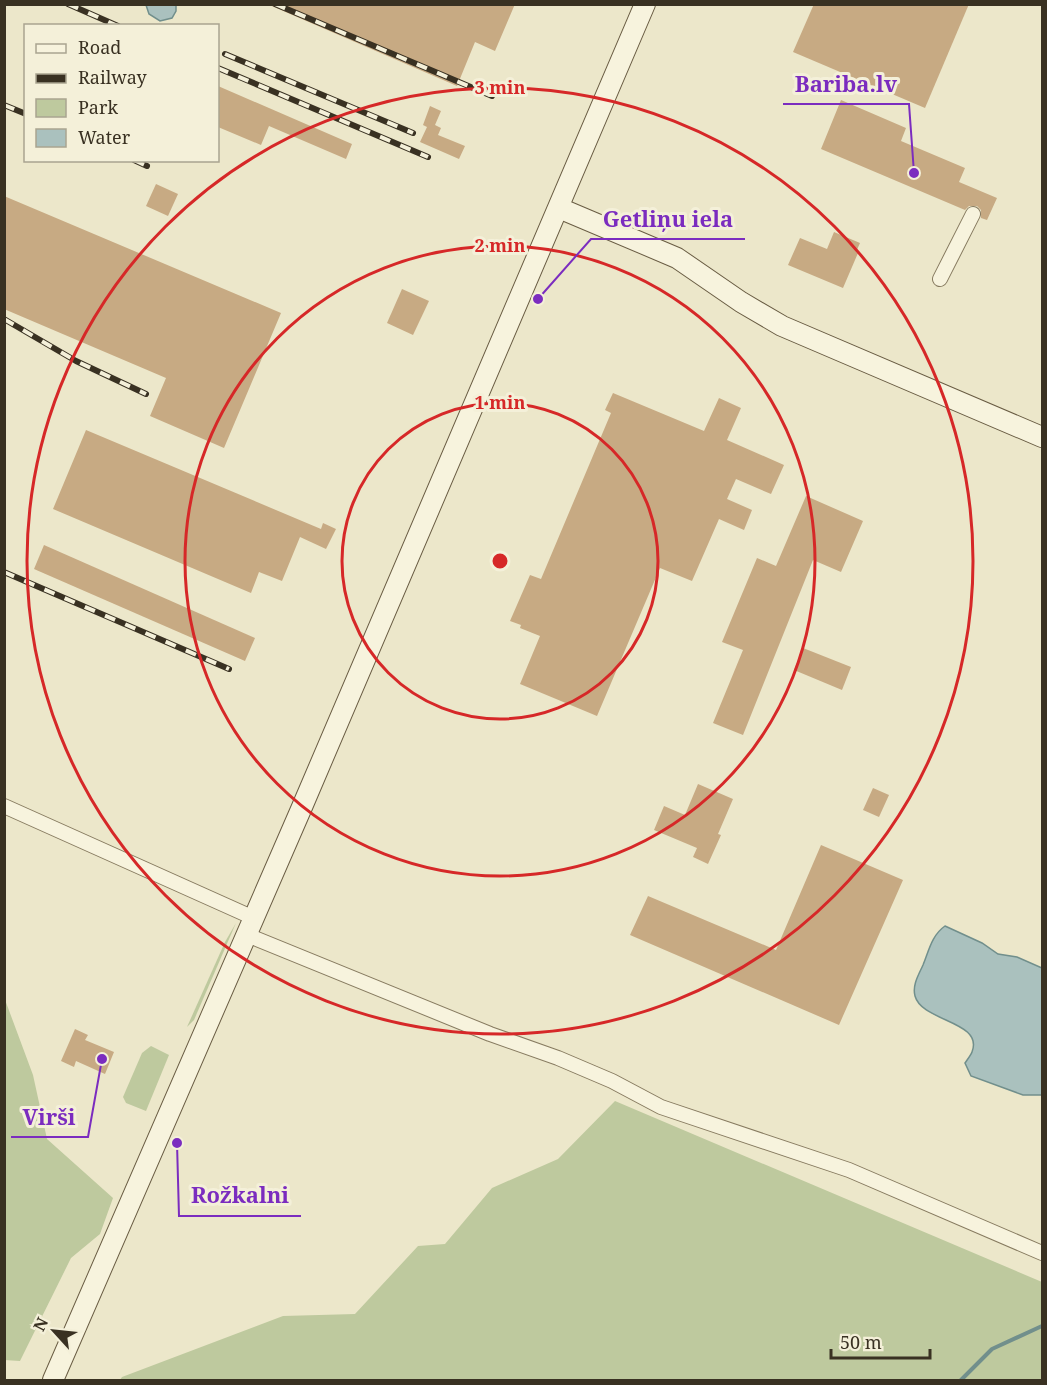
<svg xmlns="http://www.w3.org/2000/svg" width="1047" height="1385" font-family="'Noto Serif',serif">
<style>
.green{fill:#bec99e}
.water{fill:#aac1be;stroke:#718f8c;stroke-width:1.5}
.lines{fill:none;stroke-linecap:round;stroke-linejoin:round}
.stream{stroke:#718f8c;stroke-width:4}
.building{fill:#c7aa83}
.street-casing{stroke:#877b60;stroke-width:16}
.secondary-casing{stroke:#695c43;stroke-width:22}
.street{stroke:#f7f3dd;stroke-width:14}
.secondary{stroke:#f7f3dd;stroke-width:20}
.rail-casing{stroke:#393122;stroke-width:6}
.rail{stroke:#f4f0d9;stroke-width:4;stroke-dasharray:11;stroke-linecap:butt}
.ring{fill:none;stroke:#d62828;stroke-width:3}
.centre{fill:#d62828;stroke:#f4f0d9;stroke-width:3}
.ring-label{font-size:18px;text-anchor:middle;font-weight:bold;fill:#d62828;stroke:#f4f0d9;stroke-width:6;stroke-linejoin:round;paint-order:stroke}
.leader{fill:none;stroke:#7b2cbf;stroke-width:2}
.callout-dot{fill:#7b2cbf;stroke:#f4f0d9;stroke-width:2}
.callout-label{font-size:22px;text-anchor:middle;font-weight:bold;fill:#7b2cbf;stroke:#f4f0d9;stroke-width:6;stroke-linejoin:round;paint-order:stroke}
</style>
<rect width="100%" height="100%" fill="#ece7ca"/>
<!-- green -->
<g class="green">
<path d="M 236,923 L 194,1020 L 187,1027 L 225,942 Z"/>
<path d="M 4,997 L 33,1075 L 47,1139 L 113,1198 L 100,1234 L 71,1258 L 20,1361 L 4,1360 Z"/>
<path d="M 151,1046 L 169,1055 L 146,1111 L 126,1103 L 123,1097 L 142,1053 Z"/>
<path d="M 615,1101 L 1042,1282 L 1042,1380 L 120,1380 L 122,1377 L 283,1316 L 355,1314 L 418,1246 L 445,1244 L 492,1188 L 558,1159 Z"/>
</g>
<!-- water -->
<g class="water">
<path d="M 146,5 L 176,5 L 176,11 L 172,18 L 160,21 L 149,14 Z"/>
<path d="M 945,926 L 982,943 L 998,954 L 1017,957 L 1042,968 L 1042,1095 L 1023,1095 L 971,1076 L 965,1063 C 967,1060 971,1055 972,1052 C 984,1021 922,1022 915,996 C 912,985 919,974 923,965 C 929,950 932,935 945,926 Z"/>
</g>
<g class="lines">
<!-- stream -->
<path class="stream" d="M 961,1380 L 992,1349 L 1042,1326"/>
</g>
<!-- building -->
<g class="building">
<path d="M 267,4 L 515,4 L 495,51 L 475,42 L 457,86 Z"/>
<path d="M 814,4 L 969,4 L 925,108 L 793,52 Z"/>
<path d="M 218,86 L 352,144 L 346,159 L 269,126 L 261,145 L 218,127 Z"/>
<path d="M 841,100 L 906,128 L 901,141 L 965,168 L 959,182 L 997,198 L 987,220 L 981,218 L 981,210 L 977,206 L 969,206 L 965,210 L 821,149 Z"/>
<path d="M 430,106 L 441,111 L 435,125 L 441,128 L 438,135 L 465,146 L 459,159 L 420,142 L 427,127 L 423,125 Z"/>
<path d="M 156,184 L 178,194 L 168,216 L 146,206 Z"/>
<path d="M 4,196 L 281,313 L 224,448 L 150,416 L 166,378 L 4,309 Z"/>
<path d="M 834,232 L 860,243 L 856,252 L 858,253 L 843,288 L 788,265 L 800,238 L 827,249 Z"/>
<path d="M 402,289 L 429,301 L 413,335 L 387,323 Z"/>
<path d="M 613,393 L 704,431 L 719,398 L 741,408 L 727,440 L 784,465 L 771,494 L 736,479 L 727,499 L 752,510 L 744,530 L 719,519 L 692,581 L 660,568 L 597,716 L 520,684 L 540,636 L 520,628 L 521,625 L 510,621 L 530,575 L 541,579 L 611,413 L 605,410 Z"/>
<path d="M 86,430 L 321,529 L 323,523 L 336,529 L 326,549 L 300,537 L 282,581 L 259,572 L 251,593 L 53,509 Z"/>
<path d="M 806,496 L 863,521 L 841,572 L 813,560 L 743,735 L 713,723 L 743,650 L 722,642 L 757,558 L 776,566 Z"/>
<path d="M 44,545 L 255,638 L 245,661 L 34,569 Z"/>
<path d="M 803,648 L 851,667 L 842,690 L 794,670 Z"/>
<path d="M 698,784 L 733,799 L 718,834 L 721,835 L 708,864 L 693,857 L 697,848 L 654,830 L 664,806 L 685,815 Z"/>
<path d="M 873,788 L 889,795 L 879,817 L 863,810 Z"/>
<path d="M 821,845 L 903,880 L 839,1025 L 630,935 L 648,896 L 776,950 Z"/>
<path d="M 75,1029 L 88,1035 L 85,1040 L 114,1052 L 105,1074 L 76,1061 L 74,1067 L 61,1061 Z"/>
</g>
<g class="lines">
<defs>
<g id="street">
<path d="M 940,279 L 973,214"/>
<path d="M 4,806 L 254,918"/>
<path d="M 247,935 L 490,1034 L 558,1058 L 612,1081 L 661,1107 L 849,1170 L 1042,1253"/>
</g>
<g id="secondary">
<path d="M 559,208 L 677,258 L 741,302 L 782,326 L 1042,437"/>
<path d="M 53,1380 L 302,807 L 645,4"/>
</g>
</defs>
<!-- street casing -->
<use href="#street" class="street-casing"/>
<!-- secondary casing -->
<use href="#secondary" class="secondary-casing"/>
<!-- street -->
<use href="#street" class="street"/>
<!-- secondary -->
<use href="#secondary" class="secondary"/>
<defs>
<g id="rail">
<path d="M 68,4 L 118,26"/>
<path d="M 275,4 L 492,96"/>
<path d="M 225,54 L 413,133"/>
<path d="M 218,68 L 428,157"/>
<path d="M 4,105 L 26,114"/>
<path d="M 134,160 L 147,166"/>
<path d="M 4,319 L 76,361 L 146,394"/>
<path d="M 4,572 L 229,669"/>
</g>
</defs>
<!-- rail casing -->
<use href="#rail" class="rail-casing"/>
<!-- rail -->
<use href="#rail" class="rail"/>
</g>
<!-- distance rings -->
<g class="ring">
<circle cx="500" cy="561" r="158"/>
<circle cx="500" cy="561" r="315"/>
<circle cx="500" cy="561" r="473"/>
</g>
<circle cx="500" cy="561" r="9" class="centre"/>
<g class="ring-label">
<text x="500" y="94">3 min</text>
<text x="500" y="252">2 min</text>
<text x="500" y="409">1 min</text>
</g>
<!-- callouts -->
<path class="leader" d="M914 173L909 104H783M538 299L591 239H745M102 1059L88 1137H11M177 1143L179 1216H301"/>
<g class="callout-dot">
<circle cx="914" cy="173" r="6"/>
<circle cx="538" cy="299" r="6"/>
<circle cx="102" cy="1059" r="6"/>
<circle cx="177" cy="1143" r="6"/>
</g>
<g class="callout-label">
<text x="846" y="92">Bariba.lv</text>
<text x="668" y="227">Getliņu iela</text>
<text x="49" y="1125">Virši</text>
<text x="240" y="1203">Rožkalni</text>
</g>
<!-- border -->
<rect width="1047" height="1385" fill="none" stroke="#393122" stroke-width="12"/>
<!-- legend -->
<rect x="24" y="24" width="195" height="138" fill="#f4f0d9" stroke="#a9a490" stroke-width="1.5"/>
<rect x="36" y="44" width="30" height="9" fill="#f7f3dd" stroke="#a9a490" stroke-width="1.5"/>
<text x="78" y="54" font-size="18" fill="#393122">Road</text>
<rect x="36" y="74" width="30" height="9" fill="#393122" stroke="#a9a490" stroke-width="1.5"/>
<text x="78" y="84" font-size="18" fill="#393122">Railway</text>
<rect x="36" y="99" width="30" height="18" fill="#bec99e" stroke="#a9a490" stroke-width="1.5"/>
<text x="78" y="114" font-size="18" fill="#393122">Park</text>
<rect x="36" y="129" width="30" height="18" fill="#aac1be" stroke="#a9a490" stroke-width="1.5"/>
<text x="78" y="144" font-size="18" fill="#393122">Water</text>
<!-- north arrow -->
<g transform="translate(54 1331) rotate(297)" stroke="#f4f0d9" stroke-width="4.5" paint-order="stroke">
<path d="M0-4.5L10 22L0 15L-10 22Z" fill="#393122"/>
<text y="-9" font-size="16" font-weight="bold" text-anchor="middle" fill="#393122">N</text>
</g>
<!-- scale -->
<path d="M831 1349v9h99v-9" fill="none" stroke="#393122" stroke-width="3"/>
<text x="840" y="1349" font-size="18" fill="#393122" stroke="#f4f0d9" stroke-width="4.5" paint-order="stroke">50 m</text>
</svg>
